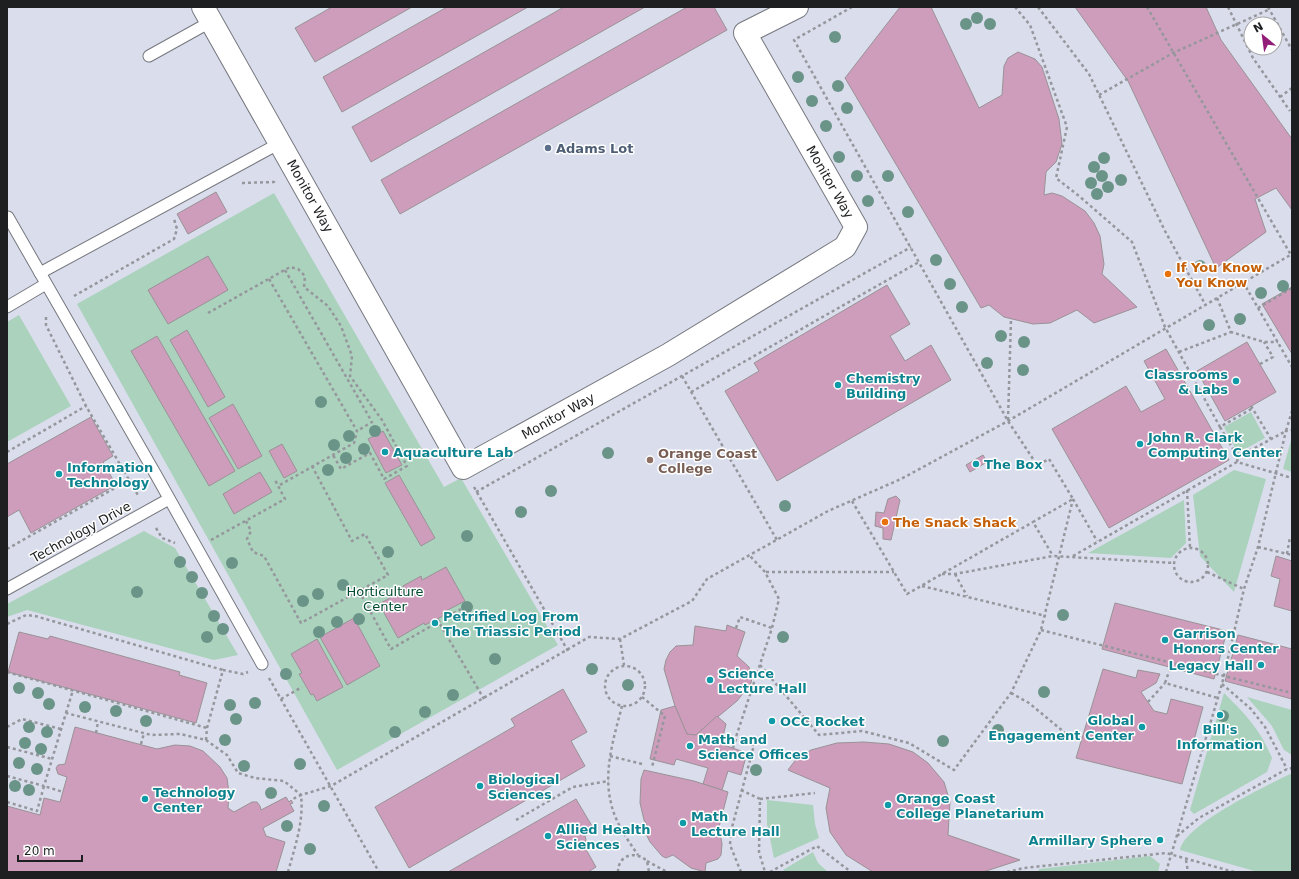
<svg xmlns="http://www.w3.org/2000/svg" width="1299" height="879" font-family="'DejaVu Sans',sans-serif">
<style>
.built{fill:#daddec;fill-rule:evenodd}
.green{fill:#abd2bd}
.building{fill:#cf9dbc;stroke:#999296}
.lines{fill:none;stroke-linecap:round;stroke-linejoin:round}
.lane-casing{stroke:#76787f;stroke-width:13}
.street-casing{stroke:#76787f;stroke-width:24}
.path{stroke:#95979c;stroke-width:2.5;stroke-dasharray:3 3;stroke-linecap:butt}
.lane{stroke:#fff;stroke-width:11}
.street{stroke:#fff;stroke-width:22}
.tree{fill:#6a9488}
.service-dot{fill:#5c6f8a;stroke:#fff;stroke-width:1.5}
.food-dot{fill:#e8710a;stroke:#fff;stroke-width:1.5}
.culture-dot{fill:#0f9aa8;stroke:#fff;stroke-width:1.5}
.education-dot{fill:#8d6e63;stroke:#fff;stroke-width:1.5}
.labels{text-anchor:middle;dominant-baseline:central;stroke-width:3;stroke-linejoin:round;paint-order:stroke}
.service-label{font-size:13px;font-weight:bold;fill:#4e5e75;stroke:#fff;text-anchor:start}
.street-label{font-size:13px;fill:#1e1f21;stroke:#fff}
.food-label{font-size:13px;font-weight:bold;fill:#c56008;stroke:#fff;text-anchor:start}
.culture-label{font-size:13px;font-weight:bold;fill:#0d838f;stroke:#fff;text-anchor:start}
.education-label{font-size:13px;font-weight:bold;fill:#785e54;stroke:#fff;text-anchor:start}
.park-label{font-size:13px;fill:#024c31;stroke:#fff}
</style>
<rect width="100%" height="100%" fill="#e9ebf2"/>
<!-- built -->
<path class="built" d="M 7,7 L 1292,7 L 1292,872 L 7,872 ZM 1251,24 L 1275,24 L 1275,48 L 1251,48 Z"/>
<!-- green -->
<g class="green">
<path d="M 274,193 L 444,487 L 461,478 L 558,645 L 337,770 L 77,304 Z"/>
<path d="M 19,315 L 71,406 L 7,442 L 7,322 Z"/>
<path d="M 1251,412 L 1265,438 L 1238,453 L 1224,427 Z"/>
<path d="M 1292,437 L 1292,472 L 1283,469 Z"/>
<path d="M 1234,470 L 1266,479 L 1234,592 L 1200,556 L 1193,495 Z"/>
<path d="M 1184,500 L 1186,543 L 1171,558 L 1088,553 Z"/>
<path d="M 144,531 L 175,548 L 238,655 L 214,660 L 27,610 L 7,617 L 7,604 Z"/>
<path d="M 1224,693 C 1246,715 1259,728 1272,758 L 1267,772 L 1194,814 L 1190,810 Z"/>
<path d="M 1247,697 L 1292,710 L 1292,755 L 1284,750 L 1272,726 Z"/>
<path d="M 1290,774 L 1292,775 L 1292,872 L 1258,872 L 1180,850 C 1185,824 1266,786 1290,774 Z"/>
<path d="M 767,800 L 813,805 L 815,824 L 819,838 L 774,858 L 767,824 Z"/>
<path d="M 813,852 L 818,863 L 828,872 L 785,872 L 783,870 Z"/>
<path d="M 1150,856 L 1160,864 L 1158,872 L 1038,872 L 1039,869 Z"/>
</g>
<!-- building -->
<g class="building">
<path d="M 332,7 L 412,7 L 315,62 L 295,28 Z"/>
<path d="M 447,7 L 528,7 L 342,112 L 323,77 Z"/>
<path d="M 564,7 L 645,7 L 371,162 L 352,127 Z"/>
<path d="M 687,7 L 714,7 L 727,30 L 400,214 L 381,180 Z"/>
<path d="M 900,7 L 931,7 L 979,108 L 1002,95 L 1004,66 L 1008,58 L 1018,52 L 1035,59 L 1042,67 L 1059,119 L 1062,144 L 1056,162 L 1046,172 L 1044,195 L 1052,193 L 1062,196 L 1085,211 L 1094,223 L 1100,236 L 1104,264 L 1102,274 L 1137,307 L 1094,323 L 1077,310 L 1050,323 L 1033,324 L 1004,317 L 989,305 L 981,308 L 845,78 Z"/>
<path d="M 1075,7 L 1206,7 L 1221,40 L 1292,139 L 1292,210 L 1276,188 L 1255,199 L 1266,232 L 1216,268 L 1128,81 Z"/>
<path d="M 216,192 L 227,212 L 188,234 L 177,214 Z"/>
<path d="M 208,256 L 228,290 L 168,324 L 148,290 Z"/>
<path d="M 887,285 L 910,324 L 890,336 L 905,361 L 931,345 L 951,380 L 777,481 L 725,391 L 759,371 L 754,363 Z"/>
<path d="M 1292,287 L 1292,354 L 1262,304 Z"/>
<path d="M 187,330 L 225,397 L 208,407 L 170,340 Z"/>
<path d="M 157,336 L 235,471 L 209,486 L 131,351 Z"/>
<path d="M 1247,342 L 1276,392 L 1225,421 L 1197,371 Z"/>
<path d="M 1166,349 L 1229,460 L 1109,528 L 1052,429 L 1126,386 L 1141,412 L 1165,399 L 1144,361 Z"/>
<path d="M 233,404 L 262,456 L 238,469 L 209,418 Z"/>
<path d="M 91,417 L 113,456 L 103,462 L 116,485 L 31,533 L 19,510 L 7,517 L 7,464 Z"/>
<path d="M 383,431 L 402,465 L 386,473 L 368,439 Z"/>
<path d="M 282,444 L 297,471 L 284,478 L 269,451 Z"/>
<path d="M 983,455 L 987,462 L 970,472 L 966,465 Z"/>
<path d="M 260,472 L 272,492 L 234,514 L 223,494 Z"/>
<path d="M 399,475 L 435,538 L 421,546 L 385,483 Z"/>
<path d="M 896,496 L 900,500 L 891,540 L 883,539 L 883,528 L 875,526 L 876,512 L 884,513 L 888,499 Z"/>
<path d="M 1276,556 L 1292,561 L 1292,611 L 1274,606 L 1280,579 L 1271,576 Z"/>
<path d="M 446,567 L 465,601 L 442,613 L 443,616 L 425,625 L 424,623 L 398,638 L 379,604 L 404,590 L 403,586 L 421,576 L 422,580 Z"/>
<path d="M 1115,603 L 1227,631 L 1214,679 L 1102,649 Z"/>
<path d="M 354,618 L 380,666 L 347,685 L 320,637 Z"/>
<path d="M 727,625 L 745,632 L 737,656 L 749,667 L 752,678 L 751,683 L 737,701 L 696,735 L 691,736 L 687,734 L 684,728 L 675,706 L 664,669 L 666,660 L 670,652 L 676,646 L 693,645 L 695,626 L 726,631 Z"/>
<path d="M 19,632 L 48,639 L 50,636 L 180,672 L 179,675 L 207,683 L 196,723 L 8,672 Z"/>
<path d="M 1238,635 L 1292,649 L 1292,699 L 1225,681 Z"/>
<path d="M 317,639 L 343,687 L 317,701 L 313,694 L 311,695 L 299,674 L 302,673 L 291,654 Z"/>
<path d="M 1103,669 L 1136,678 L 1138,670 L 1160,674 L 1156,683 L 1141,692 L 1154,711 L 1167,714 L 1171,699 L 1203,707 L 1182,784 L 1076,758 Z"/>
<path d="M 563,689 L 587,732 L 571,741 L 585,766 L 409,868 L 375,807 L 515,726 L 511,719 Z"/>
<path d="M 675,706 L 687,734 L 696,735 L 717,716 L 726,724 L 721,744 L 747,753 L 741,775 L 728,771 L 722,790 L 703,784 L 708,768 L 676,759 L 674,765 L 650,759 L 661,710 Z"/>
<path d="M 75,727 L 157,749 L 175,745 L 190,746 L 203,751 L 220,767 L 227,778 L 229,793 L 228,808 L 234,812 L 252,802 L 257,802 L 260,806 L 261,810 L 286,797 L 289,802 L 291,800 L 293,803 L 290,804 L 294,811 L 263,828 L 266,836 L 285,842 L 276,872 L 7,872 L 7,806 L 40,815 L 44,798 L 60,802 L 67,777 L 58,774 L 56,768 L 58,765 L 65,764 Z"/>
<path d="M 864,742 L 889,744 L 913,752 L 928,763 L 944,782 L 950,802 L 948,835 L 1020,860 L 983,872 L 873,872 L 846,855 L 830,832 L 826,808 L 830,788 L 788,770 L 797,758 L 811,750 L 837,743 Z"/>
<path d="M 644,770 L 694,781 L 728,792 L 719,827 L 722,844 L 721,855 L 718,859 L 706,863 L 705,872 L 691,868 L 673,855 L 666,858 L 662,856 L 650,842 L 644,830 L 648,827 L 644,820 L 640,803 L 641,779 Z"/>
<path d="M 576,799 L 592,826 L 584,831 L 586,840 L 584,846 L 596,867 L 588,872 L 448,872 Z"/>
</g>
<g class="lines">
<defs>
<g id="lane">
<path d="M 149,56 L 212,21"/>
<path d="M 8,217 L 156,475 L 262,664"/>
<path d="M 40,273 L 280,143"/>
<path d="M 7,307 L 46,284"/>
<path d="M 7,589 L 169,499"/>
</g>
<path id="street" d="M 203,7 L 463,468 L 668,355 L 845,247 L 856,227 L 745,33 L 797,7"/>
</defs>
<!-- lane casing -->
<use href="#lane" class="lane-casing"/>
<!-- street casing -->
<use href="#street" class="street-casing"/>
<!-- path -->
<g class="path">
<path d="M 852,7 L 794,40 L 1008,421 L 1037,465 L 1049,459 L 1073,499 L 1033,522 L 1053,556"/>
<path d="M 1015,7 L 1030,25 L 1067,127 L 1056,178 L 1079,196 L 1132,242 L 1165,327 L 1220,427 L 1253,408"/>
<path d="M 1038,7 L 1089,74 L 1165,231 L 1205,304"/>
<path d="M 1147,7 L 1291,255"/>
<path d="M 1228,7 L 1253,58 L 1290,111"/>
<path d="M 1268,7 L 1292,50"/>
<path d="M 1099,95 L 1173,53 L 1268,10"/>
<path d="M 1280,97 L 1292,88"/>
<path d="M 242,183 L 274,182 L 276,184"/>
<path d="M 285,270 L 372,422 L 357,431"/>
<path d="M 269,279 L 357,431 L 354,443 L 278,486"/>
<path d="M 1243,282 L 1292,367"/>
<path d="M 74,296 L 174,239 L 177,229 L 174,219"/>
<path d="M 1217,298 L 1231,332 L 1264,342 L 1278,342"/>
<path d="M 1258,308 L 1292,288"/>
<path d="M 208,313 L 290,267 L 298,269 L 305,276 L 304,287 L 328,306 L 341,326 L 352,356 L 350,376 L 382,420 L 407,466 L 384,479 L 370,453 L 341,469 L 333,455"/>
<path d="M 46,317 L 46,325 L 86,406 L 139,497"/>
<path d="M 1179,352 L 1231,332"/>
<path d="M 1260,364 L 1273,357 L 1264,342"/>
<path d="M 682,376 L 777,540"/>
<path d="M 691,392 L 919,262"/>
<path d="M 1251,406 L 1271,439"/>
<path d="M 1008,420 L 1011,319"/>
<path d="M 1220,427 L 1238,457"/>
<path d="M 7,452 L 86,406"/>
<path d="M 1237,462 L 1238,457 L 1286,431 L 1292,411"/>
<path d="M 474,487 L 568,651"/>
<path d="M 1187,490 L 1190,548"/>
<path d="M 476,492 L 911,247"/>
<path d="M 1073,499 L 1097,541"/>
<path d="M 852,501 L 907,594 L 1033,522"/>
<path d="M 246,521 L 251,531 L 247,539 L 253,552 L 264,556 L 301,623 L 388,575 L 365,534 L 352,541 L 312,466"/>
<path d="M 156,528 L 162,538 L 175,543"/>
<path d="M 211,540 L 285,499 L 275,480"/>
<path d="M 1258,547 L 1292,555"/>
<circle cx="1191" cy="565" r="17"/>
<path d="M 7,549 L 129,480"/>
<path d="M 1287,554 L 1290,537"/>
<path d="M 1073,556 L 1237,462 L 1292,478"/>
<path d="M 766,572 L 894,572"/>
<path d="M 1207,572 L 1244,589"/>
<path d="M 942,574 L 955,574 L 1053,556 L 1174,563"/>
<path d="M 955,574 L 967,596"/>
<path d="M 922,586 L 1046,616"/>
<path d="M 359,591 L 391,649 L 461,609"/>
<path d="M 437,619 L 484,699"/>
<path d="M 7,624 L 26,615 L 35,616 L 223,670"/>
<path d="M 736,628 L 740,617 L 772,628"/>
<path d="M 1041,630 L 1292,693"/>
<path d="M 620,639 L 624,665"/>
<path d="M 1172,663 L 1165,683 L 1218,698"/>
<path d="M 760,665 L 819,735 L 862,731 L 909,743 L 954,770 L 1011,693 L 1041,630 L 1073,499"/>
<circle cx="625" cy="686" r="20"/>
<path d="M 7,672 L 207,728"/>
<path d="M 269,678 L 379,872"/>
<path d="M 1222,684 L 1251,709 L 1265,727 L 1287,769"/>
<path d="M 1011,693 L 1029,703 L 1070,737 L 1082,741"/>
<path d="M 642,697 L 665,716 L 652,767"/>
<path d="M 281,699 L 302,687"/>
<path d="M 1148,702 L 1165,683"/>
<path d="M 622,706 C 614,737 603,771 611,803 C 615,822 627,839 638,855"/>
<path d="M 66,713 L 73,690"/>
<path d="M 7,727 L 22,719 L 61,729"/>
<path d="M 96,733 L 98,722"/>
<path d="M 206,740 L 207,728 L 223,670 L 243,674 L 248,672"/>
<path d="M 141,744 L 144,733"/>
<path d="M 7,747 L 52,759"/>
<path d="M 733,748 L 735,740"/>
<path d="M 610,756 L 642,764"/>
<path d="M 7,776 L 44,786 L 66,713 L 151,735 L 180,734 L 206,740 L 227,755 L 238,773 L 255,778 L 284,781 L 301,795 L 331,786 L 589,637 L 620,639 L 692,601 L 707,579 L 828,511 L 901,479 L 1008,421 L 1292,254"/>
<path d="M 741,790 L 760,799 L 759,852 L 765,872"/>
<path d="M 760,799 L 815,793"/>
<path d="M 7,802 L 37,811 L 44,786 L 63,792"/>
<path d="M 516,820 L 573,787 L 609,781"/>
<path d="M 1177,836 L 1199,818 L 1287,769 L 1292,768"/>
<path d="M 1186,860 L 1188,872"/>
<path d="M 647,861 L 667,872"/>
<path d="M 288,872 C 295,846 304,822 301,795 L 291,800"/>
<path d="M 618,872 C 618,855 635,850 647,861 L 649,872"/>
<path d="M 741,872 L 730,845 L 731,831 L 754,745 L 735,740 L 772,628 L 779,599 L 765,572 L 750,556"/>
<path d="M 770,872 L 817,846 L 851,872"/>
<path d="M 1007,872 L 1024,868 L 1166,853 L 1234,872"/>
<path d="M 1166,872 L 1222,684 L 1244,589 L 1258,547 L 1286,431 L 1292,430"/>
</g>
<!-- lane -->
<use href="#lane" class="lane"/>
<!-- street -->
<use href="#street" class="street"/>
</g>
<!-- trees -->
<g class="tree">
<circle cx="977" cy="18" r="6"/>
<circle cx="966" cy="24" r="6"/>
<circle cx="990" cy="24" r="6"/>
<circle cx="835" cy="37" r="6"/>
<circle cx="798" cy="77" r="6"/>
<circle cx="838" cy="86" r="6"/>
<circle cx="812" cy="101" r="6"/>
<circle cx="847" cy="108" r="6"/>
<circle cx="826" cy="126" r="6"/>
<circle cx="839" cy="157" r="6"/>
<circle cx="1104" cy="158" r="6"/>
<circle cx="1094" cy="167" r="6"/>
<circle cx="857" cy="176" r="6"/>
<circle cx="888" cy="176" r="6"/>
<circle cx="1102" cy="176" r="6"/>
<circle cx="1121" cy="180" r="6"/>
<circle cx="1091" cy="183" r="6"/>
<circle cx="1108" cy="187" r="6"/>
<circle cx="1097" cy="194" r="6"/>
<circle cx="868" cy="201" r="6"/>
<circle cx="908" cy="212" r="6"/>
<circle cx="936" cy="260" r="6"/>
<circle cx="1200" cy="266" r="6"/>
<circle cx="950" cy="284" r="6"/>
<circle cx="1283" cy="286" r="6"/>
<circle cx="1261" cy="293" r="6"/>
<circle cx="962" cy="307" r="6"/>
<circle cx="1240" cy="319" r="6"/>
<circle cx="1209" cy="325" r="6"/>
<circle cx="1001" cy="336" r="6"/>
<circle cx="1024" cy="342" r="6"/>
<circle cx="987" cy="363" r="6"/>
<circle cx="1023" cy="370" r="6"/>
<circle cx="321" cy="402" r="6"/>
<circle cx="375" cy="431" r="6"/>
<circle cx="349" cy="436" r="6"/>
<circle cx="334" cy="445" r="6"/>
<circle cx="364" cy="449" r="6"/>
<circle cx="608" cy="453" r="6"/>
<circle cx="346" cy="458" r="6"/>
<circle cx="328" cy="470" r="6"/>
<circle cx="551" cy="491" r="6"/>
<circle cx="785" cy="506" r="6"/>
<circle cx="521" cy="512" r="6"/>
<circle cx="467" cy="536" r="6"/>
<circle cx="388" cy="552" r="6"/>
<circle cx="180" cy="562" r="6"/>
<circle cx="232" cy="563" r="6"/>
<circle cx="192" cy="577" r="6"/>
<circle cx="343" cy="585" r="6"/>
<circle cx="137" cy="592" r="6"/>
<circle cx="202" cy="593" r="6"/>
<circle cx="318" cy="594" r="6"/>
<circle cx="303" cy="601" r="6"/>
<circle cx="467" cy="607" r="6"/>
<circle cx="1063" cy="615" r="6"/>
<circle cx="214" cy="616" r="6"/>
<circle cx="359" cy="619" r="6"/>
<circle cx="337" cy="622" r="6"/>
<circle cx="223" cy="629" r="6"/>
<circle cx="319" cy="632" r="6"/>
<circle cx="207" cy="637" r="6"/>
<circle cx="783" cy="637" r="6"/>
<circle cx="495" cy="659" r="6"/>
<circle cx="592" cy="669" r="6"/>
<circle cx="286" cy="674" r="6"/>
<circle cx="628" cy="685" r="6"/>
<circle cx="19" cy="688" r="6"/>
<circle cx="1044" cy="692" r="6"/>
<circle cx="38" cy="693" r="6"/>
<circle cx="453" cy="695" r="6"/>
<circle cx="255" cy="703" r="6"/>
<circle cx="49" cy="704" r="6"/>
<circle cx="230" cy="705" r="6"/>
<circle cx="85" cy="707" r="6"/>
<circle cx="116" cy="711" r="6"/>
<circle cx="425" cy="712" r="6"/>
<circle cx="1223" cy="716" r="6"/>
<circle cx="236" cy="719" r="6"/>
<circle cx="146" cy="721" r="6"/>
<circle cx="29" cy="727" r="6"/>
<circle cx="998" cy="730" r="6"/>
<circle cx="47" cy="732" r="6"/>
<circle cx="395" cy="732" r="6"/>
<circle cx="225" cy="740" r="6"/>
<circle cx="943" cy="741" r="6"/>
<circle cx="25" cy="743" r="6"/>
<circle cx="41" cy="749" r="6"/>
<circle cx="19" cy="763" r="6"/>
<circle cx="300" cy="764" r="6"/>
<circle cx="244" cy="766" r="6"/>
<circle cx="37" cy="769" r="6"/>
<circle cx="756" cy="770" r="6"/>
<circle cx="15" cy="786" r="6"/>
<circle cx="29" cy="790" r="6"/>
<circle cx="271" cy="793" r="6"/>
<circle cx="324" cy="806" r="6"/>
<circle cx="287" cy="826" r="6"/>
<circle cx="310" cy="849" r="6"/>
</g>
<!-- markers -->
<circle class="service-dot" cx="548" cy="148" r="4"/>
<g class="food-dot">
<circle cx="1168" cy="274" r="4"/>
<circle cx="885" cy="522" r="4"/>
</g>
<g class="culture-dot">
<circle cx="1236" cy="381" r="4"/>
<circle cx="838" cy="385" r="4"/>
<circle cx="1140" cy="444" r="4"/>
<circle cx="385" cy="452" r="4"/>
<circle cx="976" cy="464" r="4"/>
<circle cx="59" cy="474" r="4"/>
<circle cx="435" cy="623" r="4"/>
<circle cx="1165" cy="640" r="4"/>
<circle cx="1261" cy="665" r="4"/>
<circle cx="710" cy="680" r="4"/>
<circle cx="1220" cy="715" r="4"/>
<circle cx="772" cy="721" r="4"/>
<circle cx="1142" cy="727" r="4"/>
<circle cx="690" cy="746" r="4"/>
<circle cx="480" cy="786" r="4"/>
<circle cx="145" cy="799" r="4"/>
<circle cx="888" cy="805" r="4"/>
<circle cx="683" cy="823" r="4"/>
<circle cx="548" cy="836" r="4"/>
<circle cx="1160" cy="840" r="4"/>
</g>
<circle class="education-dot" cx="650" cy="460" r="4"/>
<g class="labels">
<!-- service labels -->
<g class="service-label">
<text x="556" y="148">Adams Lot</text>
</g>
<!-- street labels -->
<g class="street-label">
<text transform="translate(830 182) rotate(60)">Monitor Way</text>
<text transform="translate(310 196) rotate(61)">Monitor Way</text>
<text transform="translate(558 416) rotate(-29)">Monitor Way</text>
<text transform="translate(81 532) rotate(-29)">Technology Drive</text>
</g>
<!-- food labels -->
<g class="food-label">
<text x="1176" y="267">If You Know<tspan x="1176" dy="15">You Know</tspan></text>
<text x="893" y="522">The Snack Shack</text>
</g>
<!-- culture labels -->
<g class="culture-label">
<text x="1228" y="374" text-anchor="end">Classrooms<tspan x="1228" dy="15">&amp; Labs</tspan></text>
<text x="846" y="378">Chemistry<tspan x="846" dy="15">Building</tspan></text>
<text x="1148" y="437">John R. Clark<tspan x="1148" dy="15">Computing Center</tspan></text>
<text x="393" y="452">Aquaculture Lab</text>
<text x="984" y="464">The Box</text>
<text x="67" y="467">Information<tspan x="67" dy="15">Technology</tspan></text>
<text x="443" y="616">Petrified Log From<tspan x="443" dy="15">The Triassic Period</tspan></text>
<text x="1173" y="633">Garrison<tspan x="1173" dy="15">Honors Center</tspan></text>
<text x="1253" y="665" text-anchor="end">Legacy Hall</text>
<text x="718" y="673">Science<tspan x="718" dy="15">Lecture Hall</tspan></text>
<text x="1134" y="720" text-anchor="end">Global<tspan x="1134" dy="15">Engagement Center</tspan></text>
<text x="780" y="721">OCC Rocket</text>
<text x="1220" y="729" text-anchor="middle">Bill's<tspan x="1220" dy="15">Information</tspan></text>
<text x="698" y="739">Math and<tspan x="698" dy="15">Science Offices</tspan></text>
<text x="488" y="779">Biological<tspan x="488" dy="15">Sciences</tspan></text>
<text x="153" y="792">Technology<tspan x="153" dy="15">Center</tspan></text>
<text x="896" y="798">Orange Coast<tspan x="896" dy="15">College Planetarium</tspan></text>
<text x="691" y="816">Math<tspan x="691" dy="15">Lecture Hall</tspan></text>
<text x="556" y="829">Allied Health<tspan x="556" dy="15">Sciences</tspan></text>
<text x="1152" y="840" text-anchor="end">Armillary Sphere</text>
</g>
<!-- education labels -->
<g class="education-label">
<text x="658" y="453">Orange Coast<tspan x="658" dy="15">College</tspan></text>
</g>
<!-- park labels -->
<g class="park-label">
<text x="385" y="591">Horticulture<tspan x="385" dy="15">Center</tspan></text>
</g>
</g>
<!-- border -->
<rect width="1299" height="879" fill="none" stroke="#1e1f21" stroke-width="16"/>
<!-- north arrow -->
<g transform="translate(1263 36) rotate(331)"><circle r="19" fill="#ffffff" stroke="#a5a5a6"/>
<path d="M0-3L7 15L0 10L-7 15Z" fill="#931c79"/>
<text y="-6" font-size="11" font-weight="bold" text-anchor="middle" fill="#1e1f21">N</text>
</g>
<!-- scale -->
<path d="M18 855v6h64v-6" fill="none" stroke="#1e1f21" stroke-width="2"/>
<text x="24" y="855" font-size="12" fill="#1e1f21" stroke="#ffffff" stroke-width="3" paint-order="stroke">20 m</text>
</svg>
